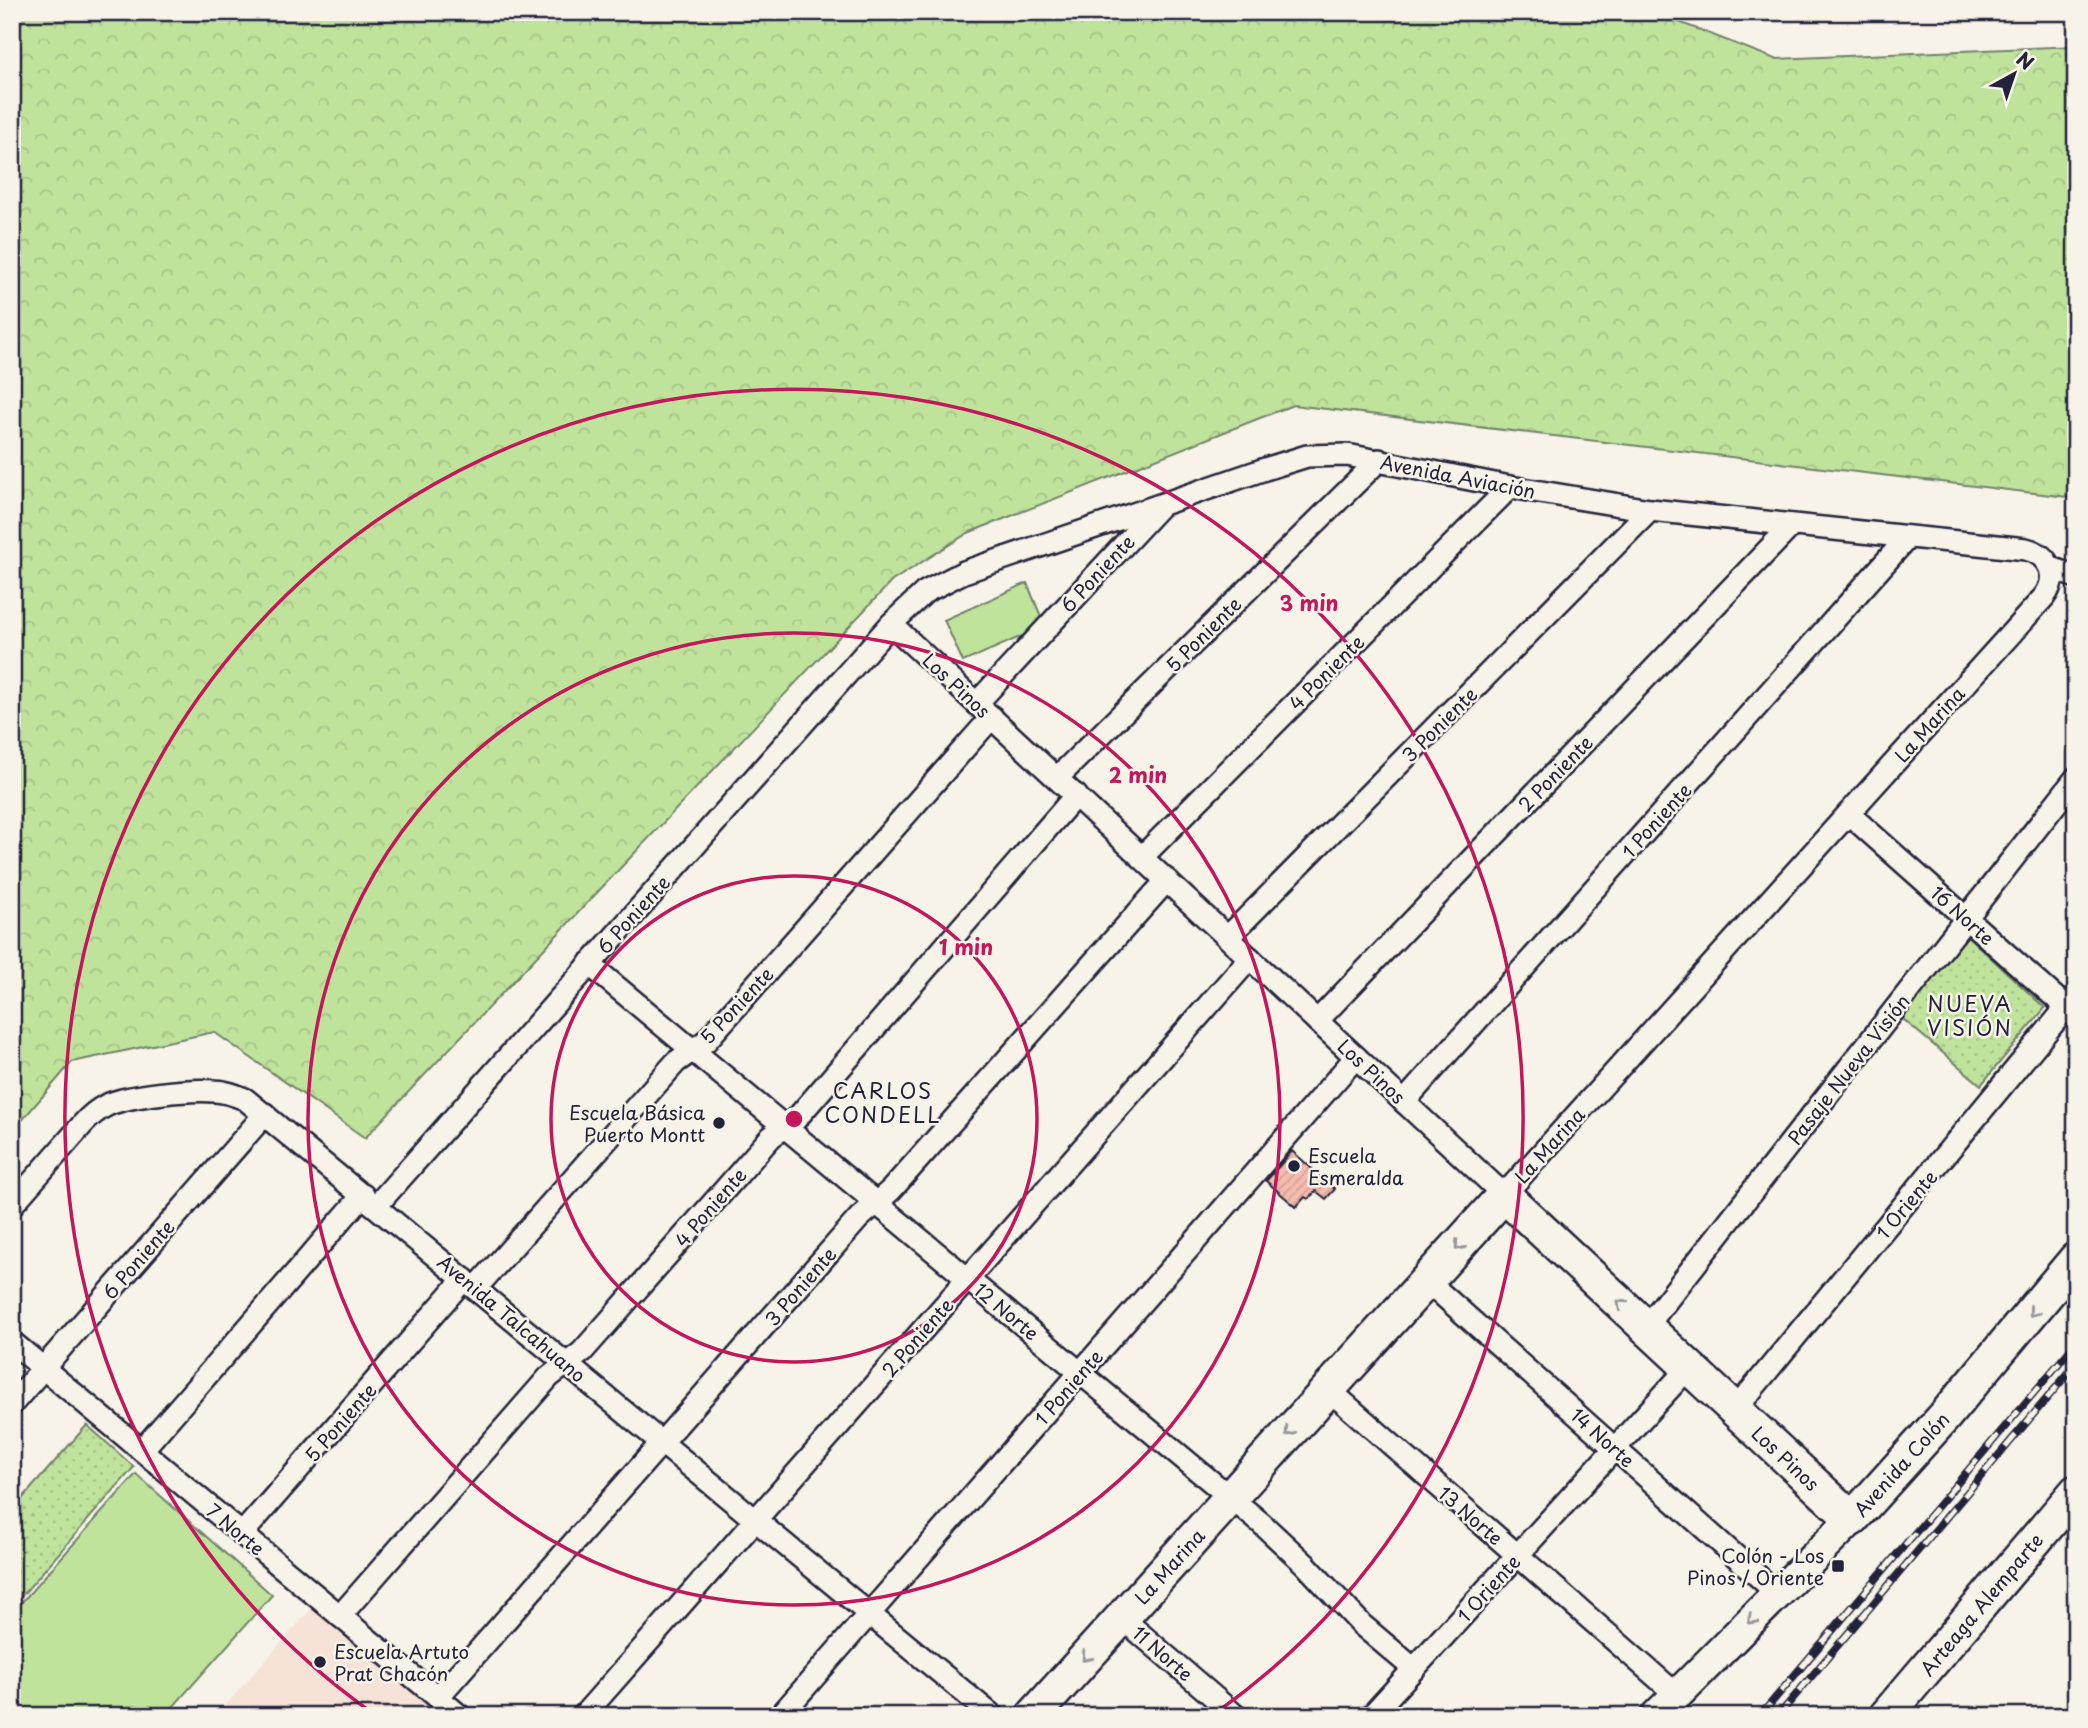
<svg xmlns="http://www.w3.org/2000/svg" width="2088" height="1728" font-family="'Playpen Sans',sans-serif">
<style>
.built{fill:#f6e2d7}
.green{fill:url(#green-dots);stroke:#71826c;stroke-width:2}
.forest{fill:url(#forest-crowns);stroke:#71826c;stroke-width:2}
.pitch{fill:#c0e39c;stroke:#71826c;stroke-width:2}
.building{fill:url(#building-hatch);stroke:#22223b;stroke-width:2}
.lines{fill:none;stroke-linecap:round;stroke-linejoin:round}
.street-casing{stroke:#22223b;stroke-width:26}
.secondary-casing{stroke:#22223b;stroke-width:35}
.primary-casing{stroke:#22223b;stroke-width:38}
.street{stroke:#f7f3e8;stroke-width:21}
.secondary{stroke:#f7f3e8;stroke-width:30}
.primary{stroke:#f7f3e8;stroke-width:33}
.rail-casing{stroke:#22223b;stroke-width:8}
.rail{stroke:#f7f3e8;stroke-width:5;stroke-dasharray:16;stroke-linecap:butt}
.oneway{stroke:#97959a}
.ring{fill:none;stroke:#c2185b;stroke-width:3.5}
.poi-dot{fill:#22223b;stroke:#f7f3e8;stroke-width:2.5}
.labels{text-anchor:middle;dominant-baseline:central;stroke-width:5;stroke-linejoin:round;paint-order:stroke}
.street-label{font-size:19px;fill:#22223b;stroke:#f7f3e8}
.poi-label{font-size:19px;fill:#22223b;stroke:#f7f3e8;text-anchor:end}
.neighbourhood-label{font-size:21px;letter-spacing:2px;fill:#22223b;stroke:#f7f3e8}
.centre{fill:#c2185b;stroke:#f7f3e8;stroke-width:3.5}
.ring-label{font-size:21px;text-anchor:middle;font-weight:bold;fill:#c2185b;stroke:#f7f3e8;stroke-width:5;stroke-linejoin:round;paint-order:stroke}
</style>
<defs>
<pattern id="green-dots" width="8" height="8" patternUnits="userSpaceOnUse" patternTransform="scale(1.75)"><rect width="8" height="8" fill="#c0e39c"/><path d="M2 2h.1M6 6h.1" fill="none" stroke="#a5c287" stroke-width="1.8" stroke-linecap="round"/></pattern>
<pattern id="forest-crowns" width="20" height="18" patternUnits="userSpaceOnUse" patternTransform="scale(1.75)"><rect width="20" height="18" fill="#c0e39c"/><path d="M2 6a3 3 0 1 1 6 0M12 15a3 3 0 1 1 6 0" fill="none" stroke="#a5c287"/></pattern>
<pattern id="building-hatch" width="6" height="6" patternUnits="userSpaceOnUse" patternTransform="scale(1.75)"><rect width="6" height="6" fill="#f5bbae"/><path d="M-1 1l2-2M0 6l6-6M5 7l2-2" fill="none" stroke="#d2a097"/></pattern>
</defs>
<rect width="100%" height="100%" fill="#f7f3e8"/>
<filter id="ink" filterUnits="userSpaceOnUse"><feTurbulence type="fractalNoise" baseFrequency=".0143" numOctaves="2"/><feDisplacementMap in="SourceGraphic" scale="14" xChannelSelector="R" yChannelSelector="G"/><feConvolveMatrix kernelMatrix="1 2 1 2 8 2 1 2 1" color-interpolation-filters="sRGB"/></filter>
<g filter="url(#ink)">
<!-- built -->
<path class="built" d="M 312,1608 L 442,1716 L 216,1716 Z"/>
<!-- green -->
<g class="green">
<path d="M 1964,933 L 2045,1008 L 1981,1085 L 1897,1014 Z"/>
<path d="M 87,1425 L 134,1467 L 12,1607 L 12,1510 Z"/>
</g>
<!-- forest -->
<path class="forest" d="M 12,12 L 1653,12 L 1775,59 L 2076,46 L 2076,498 L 1293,405 L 968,533 L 892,581 L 365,1138 L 214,1032 L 72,1062 L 12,1132 Z"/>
<!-- pitch -->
<g class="pitch">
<path d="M 1027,583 L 1045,626 L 963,662 L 944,620 Z"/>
<path d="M 136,1474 L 272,1595 L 165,1716 L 12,1716 L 12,1613 Z"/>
</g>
<!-- building -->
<path class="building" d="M 1292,1151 L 1335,1189 L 1326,1199 L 1316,1191 L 1308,1199 L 1305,1197 L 1296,1207 L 1266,1181 Z"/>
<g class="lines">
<defs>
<g id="street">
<path d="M 2051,568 L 2076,577"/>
<path d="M 977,703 L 1159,507"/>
<path d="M 1057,778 L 1379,460"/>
<path d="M 1849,814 L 2076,1016"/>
<path d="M 1142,857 L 1510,487"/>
<path d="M 1228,937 L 1650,510"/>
<path d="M 589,964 L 1261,1523 L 1305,1564 L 1362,1625 L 1414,1669"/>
<path d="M 1317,1021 L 1792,525"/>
<path d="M 1404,1102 L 1908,537"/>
<path d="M 12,1205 L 82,1125 C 89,1117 97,1110 107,1105 C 130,1095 189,1089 214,1091 C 225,1091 235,1095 245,1099 L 993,1716"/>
<path d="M 376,1206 L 891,624 L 925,592 L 964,572 L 1265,469 L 1307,456 L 1347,455 L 1510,487 L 1650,510 L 2026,549 C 2050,555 2059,577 2044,597 L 1504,1195 L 891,624"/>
<path d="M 1427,1281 L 1778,1594"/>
<path d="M 476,1288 L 676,1062 L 706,1041 L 992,717"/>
<path d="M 1646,1327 L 2076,778"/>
<path d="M 12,1342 L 460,1716"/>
<path d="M 1328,1389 L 1677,1695"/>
<path d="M 12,1404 L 265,1114"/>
<path d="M 1735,1410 L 2076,996"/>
<path d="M 142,1450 L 363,1195"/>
<path d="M 242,1534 L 464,1279"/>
<path d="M 340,1616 L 549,1377 L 582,1352 L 771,1137 L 796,1119 L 1076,795"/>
<path d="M 1122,1618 L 1236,1716"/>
<path d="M 438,1697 L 859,1218 L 891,1190 L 1167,880"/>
<path d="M 583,1716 L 1250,958"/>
<path d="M 780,1716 L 1356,1057"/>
<path d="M 1371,1716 L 1689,1367"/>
</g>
<path id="secondary" d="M 1656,1716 L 1852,1519"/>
<g id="primary">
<path d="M 1033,1716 L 1504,1195 L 1852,1519 L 1944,1417 L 2076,1259"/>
<path d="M 1886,1716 L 2076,1492"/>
</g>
</defs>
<!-- street casing -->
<use href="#street" class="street-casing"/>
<!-- secondary casing -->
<use href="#secondary" class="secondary-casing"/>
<!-- primary casing -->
<use href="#primary" class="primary-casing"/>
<!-- street -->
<use href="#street" class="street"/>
<!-- secondary -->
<use href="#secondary" class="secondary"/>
<!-- primary -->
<use href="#primary" class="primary"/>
<defs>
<g id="rail">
<path d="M 1760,1716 L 2076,1343"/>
<path d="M 1778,1716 L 2076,1364"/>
</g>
</defs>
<!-- rail casing -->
<use href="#rail" class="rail-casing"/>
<!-- rail -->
<use href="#rail" class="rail"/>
</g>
<!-- one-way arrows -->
<defs><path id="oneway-chevron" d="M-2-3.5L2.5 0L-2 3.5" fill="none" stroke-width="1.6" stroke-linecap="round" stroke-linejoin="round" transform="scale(1.75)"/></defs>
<g class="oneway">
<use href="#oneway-chevron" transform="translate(1459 1246) rotate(132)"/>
<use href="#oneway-chevron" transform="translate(1621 1304) rotate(-137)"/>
<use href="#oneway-chevron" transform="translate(2033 1312) rotate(130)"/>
<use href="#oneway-chevron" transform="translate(1289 1432) rotate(132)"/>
<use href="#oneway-chevron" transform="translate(1752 1620) rotate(135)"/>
<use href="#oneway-chevron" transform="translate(1086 1657) rotate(132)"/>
</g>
</g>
<!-- distance rings -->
<g class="ring">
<circle cx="794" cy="1119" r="243"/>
<circle cx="794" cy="1119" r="486"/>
<path d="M371 1712A729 729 0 1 1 1217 1712"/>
</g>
<!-- markers -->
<g class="poi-dot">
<circle cx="719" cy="1123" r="7"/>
<circle cx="1294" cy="1166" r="7"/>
<rect x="1831" y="1559" width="14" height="14" rx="3.5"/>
<circle cx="320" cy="1662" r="7"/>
</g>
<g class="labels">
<!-- street labels -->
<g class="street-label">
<text transform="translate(1458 476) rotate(11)">Avenida Aviación</text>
<text transform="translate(1097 573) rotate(-47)">6 Poniente</text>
<text transform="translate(1203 634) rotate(-45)">5 Poniente</text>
<text transform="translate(1326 672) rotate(-45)">4 Poniente</text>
<text transform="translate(957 685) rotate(43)">Los Pinos</text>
<text transform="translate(1439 724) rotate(-45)">3 Poniente</text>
<text transform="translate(1929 724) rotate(-48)">La Marina</text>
<text transform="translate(1555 773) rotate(-46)">2 Poniente</text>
<text transform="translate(1656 820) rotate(-48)">1 Poniente</text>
<text transform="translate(633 914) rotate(-48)">6 Poniente</text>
<text transform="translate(1963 915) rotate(42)">16 Norte</text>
<text transform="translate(736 1005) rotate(-47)">5 Poniente</text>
<text transform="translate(1848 1069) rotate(-52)">Pasaje Nueva Visión</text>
<text transform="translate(1372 1071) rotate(43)">Los Pinos</text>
<text transform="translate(1549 1145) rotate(-48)">La Marina</text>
<text transform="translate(1906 1204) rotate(-50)">1 Oriente</text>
<text transform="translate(710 1207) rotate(-49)">4 Poniente</text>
<text transform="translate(138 1259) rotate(-49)">6 Poniente</text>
<text transform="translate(800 1286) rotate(-49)">3 Poniente</text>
<text transform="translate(1007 1311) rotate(40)">12 Norte</text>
<text transform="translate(512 1318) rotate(40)">Avenida Talcahuano</text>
<text transform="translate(917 1337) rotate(-49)">2 Poniente</text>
<text transform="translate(1068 1387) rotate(-49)">1 Poniente</text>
<text transform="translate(340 1422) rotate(-49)">5 Poniente</text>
<text transform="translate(1603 1437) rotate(42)">14 Norte</text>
<text transform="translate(1786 1458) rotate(43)">Los Pinos</text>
<text transform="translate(1901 1464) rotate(-48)">Avenida Colón</text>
<text transform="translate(1471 1515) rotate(41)">13 Norte</text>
<text transform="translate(236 1529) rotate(40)">7 Norte</text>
<text transform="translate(1169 1566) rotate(-48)">La Marina</text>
<text transform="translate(1488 1588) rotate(-48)">1 Oriente</text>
<text transform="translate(1981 1604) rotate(-50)">Arteaga Alemparte</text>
<text transform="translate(1163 1653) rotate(41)">11 Norte</text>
</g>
<!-- poi labels -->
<g class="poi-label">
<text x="705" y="1112">Escuela Básica<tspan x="705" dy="22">Puerto Montt</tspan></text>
<text x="1308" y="1155" text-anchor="start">Escuela<tspan x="1308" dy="22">Esmeralda</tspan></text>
<text x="1824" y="1555">Colón - Los<tspan x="1824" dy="22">Pinos / Oriente</tspan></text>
<text x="334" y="1651" text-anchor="start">Escuela Artuto<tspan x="334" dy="22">Prat Chacón</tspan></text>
</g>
<!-- neighbourhood labels -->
<g class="neighbourhood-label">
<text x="1970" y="1003">NUEVA<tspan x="1970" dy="24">VISIÓN</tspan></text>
<text x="883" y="1090">CARLOS<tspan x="883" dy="24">CONDELL</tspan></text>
</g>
</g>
<circle cx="794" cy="1119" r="10" class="centre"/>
<g class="ring-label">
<text x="1309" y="611">3 min</text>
<text x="1138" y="783">2 min</text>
<text x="966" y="955">1 min</text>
</g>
<!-- margin -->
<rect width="2088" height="1728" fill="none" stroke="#f7f3e8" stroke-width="42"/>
<rect x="21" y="21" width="2046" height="1686" fill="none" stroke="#22223b" stroke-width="2.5" filter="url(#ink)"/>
<!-- north arrow -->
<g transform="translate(2014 74) rotate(40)" stroke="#f7f3e8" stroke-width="5" paint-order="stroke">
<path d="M0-5L12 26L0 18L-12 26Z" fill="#22223b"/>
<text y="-10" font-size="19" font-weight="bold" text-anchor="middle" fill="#22223b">N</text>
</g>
</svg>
